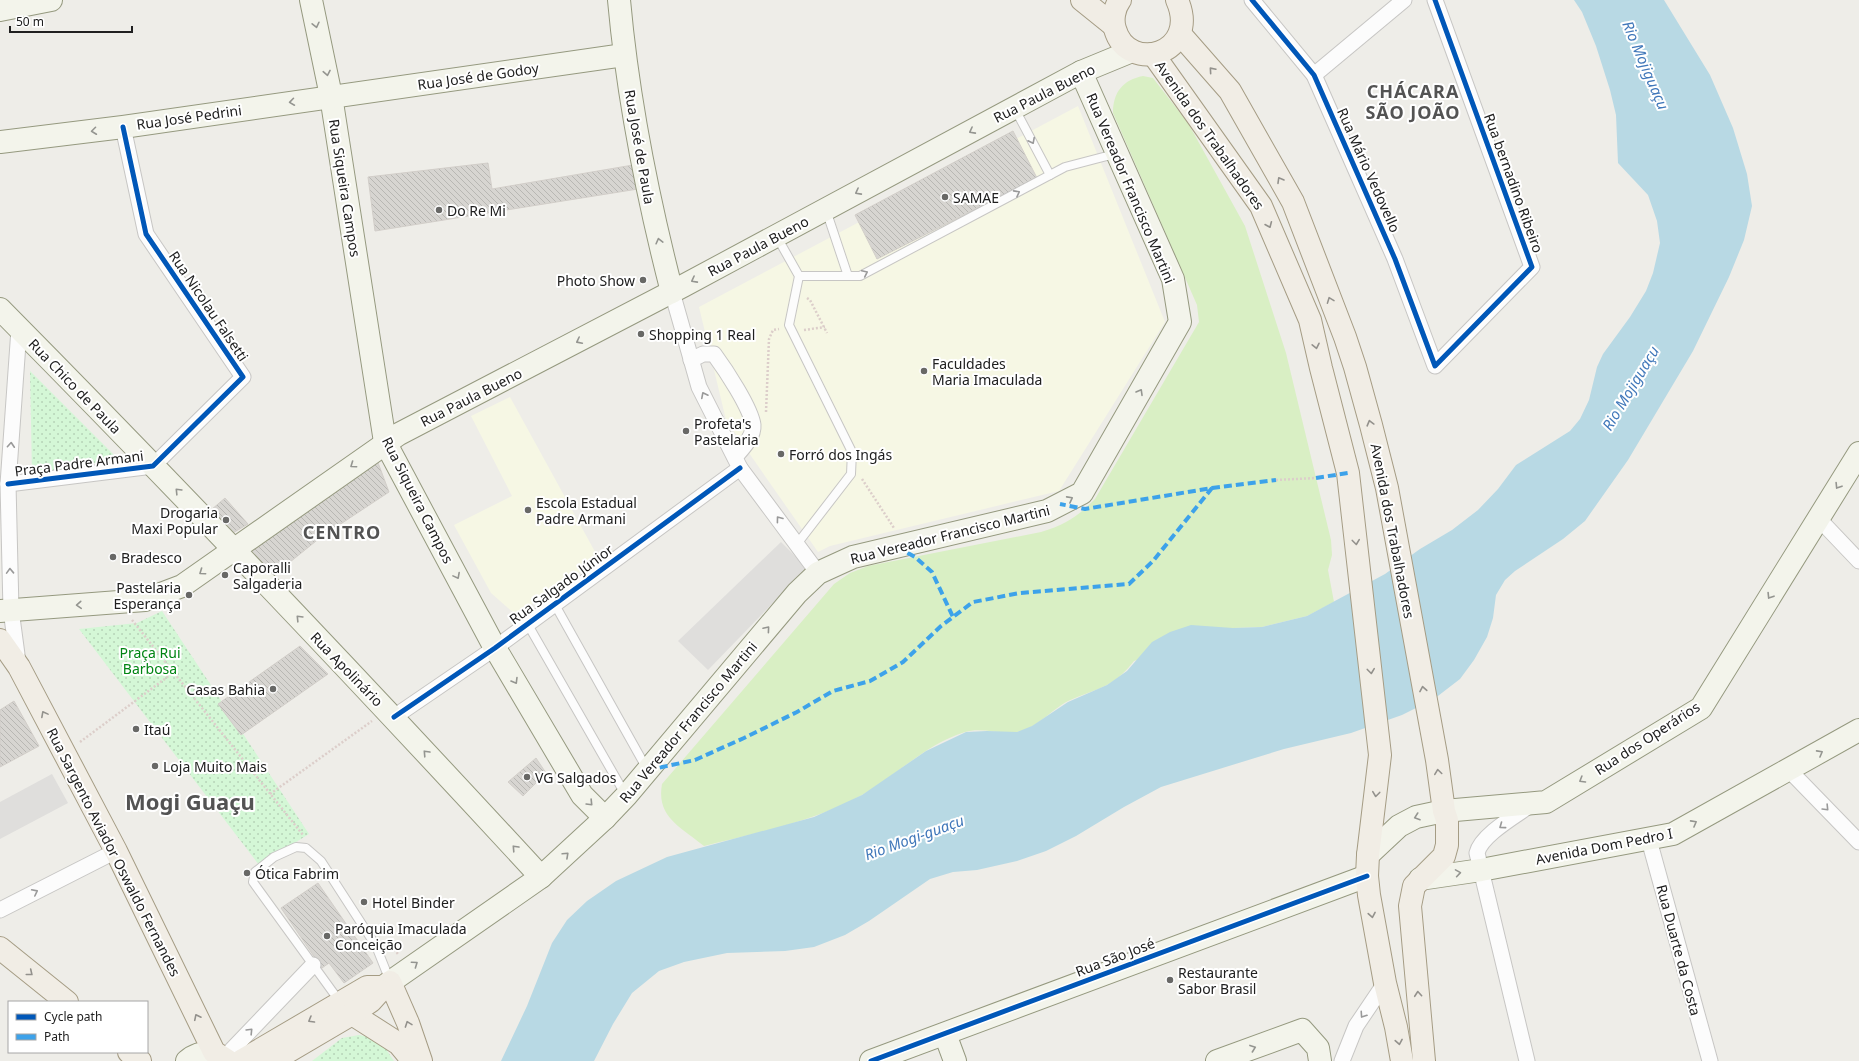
<svg xmlns="http://www.w3.org/2000/svg" width="1859" height="1061" font-family="'Noto Sans',sans-serif">
<style>
.education{fill:#f6f7e4}
.grass{fill:#d9efc4}
.park{fill:url(#park-dots)}
.parking{fill:#dfdedc}
.water{fill:#b8d9e4}
.building{fill:url(#building-back-hatch);stroke:#d2cec9}
.lines{fill:none;stroke-linecap:round;stroke-linejoin:round}
.lane-casing{stroke:#c7c6c4;stroke-width:10}
.street-casing{stroke:#c7c6c4;stroke-width:17}
.secondary-casing{stroke:#95997f;stroke-width:24}
.primary-casing{stroke:#a59c84;stroke-width:24}
.path{stroke:#dcceca;stroke-width:2.5;stroke-dasharray:2 2;stroke-linecap:butt}
.lane{stroke:#fcfcfc;stroke-width:8}
.street{stroke:#fcfcfc;stroke-width:15}
.secondary{stroke:#f3f4eb;stroke-width:22}
.primary{stroke:#f1ede5;stroke-width:22}
.quiet{stroke:#3da2ea;stroke-width:4;stroke-dasharray:8 4;stroke-linecap:butt}
.cycleway-casing{stroke:#fff;stroke-width:8}
.cycleway{stroke:#0057b8;stroke-width:5}
.oneway{stroke:#949590}
.oneway2{stroke:#93918c}
.oneway3{stroke:#999}
.poi-dot{fill:#686866;stroke:#fff;stroke-width:1.5}
.labels{text-anchor:middle;dominant-baseline:central;stroke-width:4;stroke-linejoin:round;paint-order:stroke}
.street-label{font-size:14px;fill:#202020;stroke:#fff}
.poi-label{font-size:14px;fill:#202020;stroke:#fff;text-anchor:start}
.park-label{font-size:14px;fill:#018513;stroke:#fff}
.water-label{font-size:15px;font-style:italic;fill:#4178ba;stroke:#fff}
.district-label{font-size:18px;font-weight:bold;letter-spacing:1px;fill:#535353;stroke:#fff}
.town-label{font-size:22px;font-weight:bold;fill:#535353;stroke:#fff}
</style>
<defs>
<pattern id="park-dots" width="8" height="8" patternUnits="userSpaceOnUse"><rect width="8" height="8" fill="#d4f7d6"/><path d="M2 2h.1M6 6h.1" fill="none" stroke="#b6d3b7" stroke-width="1.8" stroke-linecap="round"/></pattern>
<pattern id="building-back-hatch" width="6" height="6" patternUnits="userSpaceOnUse"><rect width="6" height="6" fill="#d7d5d1"/><path d="M-1 5l2 2M0 0l6 6M5-1l2 2" fill="none" stroke="#b8b7b3"/></pattern>
</defs>
<rect width="100%" height="100%" fill="#eeede8"/>
<!-- education -->
<g class="education">
<path d="M 1078,106 L 1165,322 L 1059,491 L 830,546 L 818,552 L 726,420 L 699,307 Z"/>
<path d="M 510,397 L 599,559 L 516,615 L 491,593 L 454,525 L 512,496 L 471,416 Z"/>
</g>
<!-- grass -->
<path class="grass" d="M 1143,76 L 1153,78 L 1188,123 L 1245,226 L 1286,353 L 1331,540 L 1332,555 L 1328,570 L 1334,602 L 1307,616 L 1262,627 L 1233,628 L 1134,661 C 1127,670 1118,679 1107,685 C 1095,691 1081,695 1068,701 C 1051,710 1036,729 1017,732 C 1000,735 982,727 965,732 C 926,744 897,775 862,795 C 813,822 757,833 704,846 C 681,827 656,817 662,784 L 834,584 L 850,573 L 868,566 L 1041,532 C 1065,525 1077,517 1095,499 L 1199,322 L 1197,305 L 1113,113 C 1113,92 1123,80 1143,76 Z"/>
<!-- park -->
<g class="park">
<path d="M 30,371 L 118,459 L 32,474 Z"/>
<path d="M 162,611 L 309,834 L 259,865 L 79,629 L 137,623 Z"/>
<path d="M 359,1035 L 379,1039 L 394,1061 L 312,1061 L 342,1038 Z"/>
</g>
<!-- parking -->
<g class="parking">
<path d="M 781,542 L 807,568 L 708,670 L 678,641 Z"/>
<path d="M 52,774 L 68,803 L 0,839 L 0,802 Z"/>
</g>
<!-- water -->
<path class="water" d="M 1574,0 L 1664,0 L 1710,75 L 1733,128 L 1747,174 L 1752,206 L 1744,240 L 1729,277 L 1693,351 L 1628,460 L 1585,521 L 1563,539 L 1515,571 L 1505,580 L 1496,595 L 1493,618 L 1487,637 L 1474,660 L 1460,679 L 1434,699 L 1402,715 L 1351,733 L 1284,749 L 1161,787 L 1124,807 L 1076,836 L 1046,851 L 1017,861 L 977,870 L 953,872 L 930,879 L 869,921 L 845,935 L 814,947 L 785,951 L 727,953 L 684,962 L 659,971 L 632,993 L 613,1024 L 594,1061 L 501,1061 L 527,1006 L 552,943 L 567,920 L 587,901 L 616,881 L 667,857 L 814,817 L 862,795 L 926,751 L 966,732 L 987,731 L 1017,732 L 1032,726 L 1068,702 L 1107,685 L 1127,671 L 1152,642 L 1170,632 L 1191,625 L 1233,628 L 1262,627 L 1307,616 L 1385,574 L 1420,549 L 1452,530 L 1478,510 L 1498,489 L 1516,465 L 1570,431 L 1580,419 L 1589,400 L 1597,367 L 1603,354 L 1630,317 L 1646,291 L 1653,273 L 1660,243 L 1657,221 L 1648,195 L 1618,163 L 1616,115 L 1610,90 L 1596,46 L 1582,12 Z"/>
<!-- building -->
<g class="building">
<path d="M 1013,131 L 1037,178 L 877,259 L 855,215 Z"/>
<path d="M 488,163 L 492,189 L 633,165 L 638,189 L 375,231 L 368,177 Z"/>
<path d="M 377,460 L 389,492 L 321,537 L 269,579 L 239,556 Z"/>
<path d="M 225,498 L 248,524 L 226,537 L 204,516 Z"/>
<path d="M 300,646 L 328,674 L 241,735 L 218,704 Z"/>
<path d="M 14,701 L 39,746 L 0,767 L 0,710 Z"/>
<path d="M 536,758 L 546,773 L 523,796 L 508,782 Z"/>
<path d="M 318,883 L 373,963 L 344,983 L 329,963 L 322,968 L 281,908 Z"/>
</g>
<g class="lines">
<defs>
<g id="lane">
<path d="M 1015,109 L 1050,175"/>
<path d="M 826,210 L 848,276"/>
<path d="M 777,237 L 799,276 L 789,325 L 852,452 L 851,474 L 797,544"/>
<path d="M 799,276 L 860,276 L 1065,167 L 1107,156 L 1117,156"/>
<path d="M 554,603 L 647,769"/>
<path d="M 527,623 L 625,794"/>
<path d="M 340,1002 L 253,882 L 255,872 L 274,857 L 296,847 L 306,848 L 321,861 L 376,946 L 390,981"/>
</g>
<g id="street">
<path d="M 1252,0 L 1314,75 L 1395,259 L 1435,366 L 1532,267 L 1435,0"/>
<path d="M 1314,75 L 1404,0"/>
<path d="M 672,292 L 699,387 L 740,468 L 818,573"/>
<path d="M 691,360 L 703,354 L 714,354 C 725,369 751,408 753,425 C 754,437 742,449 735,457"/>
<path d="M 8,484 L 153,466 L 243,377 L 146,234 L 123,127"/>
<path d="M 1818,518 L 1859,561"/>
<path d="M 18,662 L 11,610 L 8,484 L 19,329"/>
<path d="M 394,717 L 495,648 L 740,468"/>
<path d="M 1789,770 L 1859,842"/>
<path d="M 1649,840 L 1710,1061"/>
<path d="M 0,910 L 116,851"/>
<path d="M 223,1059 L 313,965"/>
<path d="M 1342,1061 L 1356,1026 L 1385,983"/>
<path d="M 1527,1061 L 1477,853 C 1481,835 1517,815 1532,804"/>
</g>
<g id="secondary">
<path d="M 311,0 L 331,96 L 385,442 L 495,648 L 582,795 L 605,818"/>
<path d="M 619,0 C 628,100 647,195 672,292"/>
<path d="M 0,10 L 51,0"/>
<path d="M 0,142 L 123,127 L 624,55"/>
<path d="M 0,309 C 184,495 364,685 541,877"/>
<path d="M 0,611 L 145,600 L 182,586 L 399,434 L 683,286 L 1081,72 L 1132,51"/>
<path d="M 1368,855 L 1399,826 L 1416,817 L 1444,811 L 1546,802 L 1701,708 L 1859,453"/>
<path d="M 1420,879 L 1481,870 L 1673,834 L 1859,730"/>
<path d="M 383,987 L 541,877 L 605,818 L 626,796 L 797,593 L 818,573 L 853,557 L 1047,511 L 1082,493 L 1180,322 L 1173,279 L 1081,72"/>
<path d="M 945,1034 L 955,1061"/>
<path d="M 187,1061 C 195,1054 203,1052 214,1052 L 216,1061"/>
<path d="M 871,1061 L 1367,876"/>
<path d="M 1217,1061 L 1302,1030 L 1318,1048 L 1320,1061"/>
</g>
<g id="primary">
<path d="M 1082,0 L 1113,25"/>
<path d="M 1120,0 C 1114,8 1112,20 1115,29 C 1128,75 1201,54 1177,0"/>
<path d="M 1180,34 L 1230,91 L 1293,202 L 1345,337 L 1355,367 L 1371,425 L 1387,488 L 1437,760 L 1444,811 L 1447,820 L 1447,845 L 1444,856 L 1414,886 L 1410,906 L 1424,1061"/>
<path d="M 1153,54 L 1261,206 L 1310,320 L 1321,368 L 1348,473 L 1380,755 L 1368,855 L 1367,876 L 1369,895 L 1385,983 L 1396,1027 L 1402,1061"/>
<path d="M 0,640 L 19,667 L 116,851 L 214,1052 L 228,1061"/>
<path d="M 0,948 L 67,1002"/>
<path d="M 390,982 L 408,1023 L 421,1061"/>
<path d="M 352,1014 L 399,1044 L 413,1061"/>
<path d="M 129,1052 L 140,1061"/>
<path d="M 241,1061 L 367,987 L 383,987"/>
<path d="M 272,1061 L 352,1014 L 371,1001 L 380,991"/>
</g>
</defs>
<!-- lane casing -->
<use href="#lane" class="lane-casing"/>
<!-- street casing -->
<use href="#street" class="street-casing"/>
<!-- secondary casing -->
<use href="#secondary" class="secondary-casing"/>
<!-- primary casing -->
<use href="#primary" class="primary-casing"/>
<!-- path -->
<g class="path">
<path d="M 807,298 L 810,300 L 827,333"/>
<path d="M 804,330 L 825,327"/>
<path d="M 766,412 L 769,339 L 773,330 L 779,329"/>
<path d="M 862,479 L 894,528"/>
<path d="M 1276,480 L 1316,478"/>
<path d="M 132,620 L 303,835"/>
<path d="M 80,742 L 174,672"/>
<path d="M 270,794 L 372,721"/>
<path d="M 389,943 L 398,954"/>
</g>
<!-- lane -->
<use href="#lane" class="lane"/>
<!-- street -->
<use href="#street" class="street"/>
<!-- secondary -->
<use href="#secondary" class="secondary"/>
<!-- primary -->
<use href="#primary" class="primary"/>
<!-- quiet -->
<g class="quiet">
<path d="M 1316,478 L 1348,473"/>
<path d="M 1212,488 L 1276,480"/>
<path d="M 897,547 L 915,557 L 932,572 L 953,617"/>
<path d="M 648,770 L 695,760 L 744,738 L 797,712 L 833,691 L 870,681 L 903,662 L 941,626 L 973,602 L 1020,593 L 1129,584 L 1153,561 L 1212,488 L 1085,509 L 1060,504"/>
</g>
<defs>
<g id="cycleway">
<path d="M 1252,0 L 1314,75 L 1395,259 L 1435,366 L 1532,267 L 1435,0"/>
<path d="M 8,484 L 153,466 L 243,377 L 146,234 L 123,127"/>
<path d="M 394,717 L 495,648 L 740,468"/>
<path d="M 871,1061 L 1367,876"/>
</g>
</defs>
<!-- cycleway casing -->
<use href="#cycleway" class="cycleway-casing"/>
<!-- cycleway -->
<use href="#cycleway" class="cycleway"/>
</g>
<!-- one-way arrows -->
<defs><path id="oneway-chevron" d="M-2-3.5L2.5 0L-2 3.5" fill="none" stroke-width="1.6" stroke-linecap="round" stroke-linejoin="round"/></defs>
<g class="oneway">
<use href="#oneway-chevron" transform="translate(316 25) rotate(77)"/>
<use href="#oneway-chevron" transform="translate(327 73) rotate(79)"/>
<use href="#oneway-chevron" transform="translate(292 102) rotate(172)"/>
<use href="#oneway-chevron" transform="translate(94 131) rotate(173)"/>
<use href="#oneway-chevron" transform="translate(972 131) rotate(152)"/>
<use href="#oneway-chevron" transform="translate(858 192) rotate(152)"/>
<use href="#oneway-chevron" transform="translate(659 241) rotate(-104)"/>
<use href="#oneway-chevron" transform="translate(694 280) rotate(152)"/>
<use href="#oneway-chevron" transform="translate(579 341) rotate(153)"/>
<use href="#oneway-chevron" transform="translate(1140 392) rotate(-60)"/>
<use href="#oneway-chevron" transform="translate(353 465) rotate(145)"/>
<use href="#oneway-chevron" transform="translate(1838 486) rotate(122)"/>
<use href="#oneway-chevron" transform="translate(178 491) rotate(-134)"/>
<use href="#oneway-chevron" transform="translate(1070 499) rotate(-28)"/>
<use href="#oneway-chevron" transform="translate(202 572) rotate(145)"/>
<use href="#oneway-chevron" transform="translate(457 576) rotate(62)"/>
<use href="#oneway-chevron" transform="translate(1770 596) rotate(122)"/>
<use href="#oneway-chevron" transform="translate(79 605) rotate(176)"/>
<use href="#oneway-chevron" transform="translate(299 618) rotate(-134)"/>
<use href="#oneway-chevron" transform="translate(767 629) rotate(-50)"/>
<use href="#oneway-chevron" transform="translate(515 681) rotate(59)"/>
<use href="#oneway-chevron" transform="translate(426 753) rotate(-133)"/>
<use href="#oneway-chevron" transform="translate(1820 753) rotate(-29)"/>
<use href="#oneway-chevron" transform="translate(1582 780) rotate(149)"/>
<use href="#oneway-chevron" transform="translate(590 803) rotate(46)"/>
<use href="#oneway-chevron" transform="translate(1417 817) rotate(161)"/>
<use href="#oneway-chevron" transform="translate(1694 823) rotate(-29)"/>
<use href="#oneway-chevron" transform="translate(515 848) rotate(-133)"/>
<use href="#oneway-chevron" transform="translate(566 855) rotate(-43)"/>
<use href="#oneway-chevron" transform="translate(1458 873) rotate(-9)"/>
<use href="#oneway-chevron" transform="translate(415 964) rotate(-35)"/>
<use href="#oneway-chevron" transform="translate(1253 1048) rotate(-20)"/>
</g>
<g class="oneway2">
<use href="#oneway-chevron" transform="translate(1212 70) rotate(-131)"/>
<use href="#oneway-chevron" transform="translate(1280 180) rotate(-120)"/>
<use href="#oneway-chevron" transform="translate(1269 225) rotate(67)"/>
<use href="#oneway-chevron" transform="translate(1330 300) rotate(-111)"/>
<use href="#oneway-chevron" transform="translate(1316 346) rotate(78)"/>
<use href="#oneway-chevron" transform="translate(1370 423) rotate(-105)"/>
<use href="#oneway-chevron" transform="translate(1356 542) rotate(83)"/>
<use href="#oneway-chevron" transform="translate(1371 671) rotate(83)"/>
<use href="#oneway-chevron" transform="translate(1423 689) rotate(-100)"/>
<use href="#oneway-chevron" transform="translate(44 714) rotate(-118)"/>
<use href="#oneway-chevron" transform="translate(1438 772) rotate(-98)"/>
<use href="#oneway-chevron" transform="translate(1376 794) rotate(97)"/>
<use href="#oneway-chevron" transform="translate(1372 915) rotate(80)"/>
<use href="#oneway-chevron" transform="translate(30 973) rotate(39)"/>
<use href="#oneway-chevron" transform="translate(1418 994) rotate(-95)"/>
<use href="#oneway-chevron" transform="translate(197 1017) rotate(-116)"/>
<use href="#oneway-chevron" transform="translate(311 1020) rotate(150)"/>
<use href="#oneway-chevron" transform="translate(408 1024) rotate(-110)"/>
<use href="#oneway-chevron" transform="translate(1399 1042) rotate(80)"/>
</g>
<g class="oneway3">
<use href="#oneway-chevron" transform="translate(1032 141) rotate(63)"/>
<use href="#oneway-chevron" transform="translate(1017 193) rotate(-28)"/>
<use href="#oneway-chevron" transform="translate(865 273) rotate(-25)"/>
<use href="#oneway-chevron" transform="translate(704 395) rotate(-117)"/>
<use href="#oneway-chevron" transform="translate(11 445) rotate(-86)"/>
<use href="#oneway-chevron" transform="translate(779 519) rotate(-127)"/>
<use href="#oneway-chevron" transform="translate(10 571) rotate(-92)"/>
<use href="#oneway-chevron" transform="translate(1826 808) rotate(46)"/>
<use href="#oneway-chevron" transform="translate(1502 826) rotate(144)"/>
<use href="#oneway-chevron" transform="translate(35 892) rotate(-27)"/>
<use href="#oneway-chevron" transform="translate(1363 1015) rotate(124)"/>
<use href="#oneway-chevron" transform="translate(250 1031) rotate(-46)"/>
</g>
<!-- markers -->
<g class="poi-dot">
<circle cx="945" cy="197" r="4"/>
<circle cx="439" cy="210" r="4"/>
<circle cx="643" cy="280" r="4"/>
<circle cx="641" cy="334" r="4"/>
<circle cx="924" cy="371" r="4"/>
<circle cx="686" cy="431" r="4"/>
<circle cx="781" cy="454" r="4"/>
<circle cx="528" cy="510" r="4"/>
<circle cx="226" cy="520" r="4"/>
<circle cx="113" cy="557" r="4"/>
<circle cx="225" cy="575" r="4"/>
<circle cx="189" cy="595" r="4"/>
<circle cx="273" cy="689" r="4"/>
<circle cx="136" cy="729" r="4"/>
<circle cx="155" cy="766" r="4"/>
<circle cx="527" cy="777" r="4"/>
<circle cx="247" cy="873" r="4"/>
<circle cx="364" cy="902" r="4"/>
<circle cx="327" cy="936" r="4"/>
<circle cx="1170" cy="980" r="4"/>
</g>
<g class="labels">
<!-- street labels -->
<g class="street-label">
<text transform="translate(478 76) rotate(-8)">Rua José de Godoy</text>
<text transform="translate(1044 93) rotate(-27)">Rua Paula Bueno</text>
<text transform="translate(189 117) rotate(-8)">Rua José Pedrini</text>
<text transform="translate(1210 135) rotate(55)">Avenida dos Trabalhadores</text>
<text transform="translate(640 147) rotate(80)">Rua José de Paula</text>
<text transform="translate(1369 170) rotate(66)">Rua Mário Vedovello</text>
<text transform="translate(1514 183) rotate(70)">Rua bernadino Ribeiro</text>
<text transform="translate(345 188) rotate(81)">Rua Siqueira Campos</text>
<text transform="translate(1131 188) rotate(67)">Rua Vereador Francisco Martini</text>
<text transform="translate(758 246) rotate(-28)">Rua Paula Bueno</text>
<text transform="translate(209 306) rotate(56)">Rua Nicolau Falsetti</text>
<text transform="translate(75 386) rotate(46)">Rua Chico de Paula</text>
<text transform="translate(471 397) rotate(-27)">Rua Paula Bueno</text>
<text transform="translate(79 463) rotate(-7)">Praça Padre Armani</text>
<text transform="translate(418 500) rotate(63)">Rua Siqueira Campos</text>
<text transform="translate(1393 531) rotate(79)">Avenida dos Trabalhadores</text>
<text transform="translate(950 534) rotate(-14)">Rua Vereador Francisco Martini</text>
<text transform="translate(561 584) rotate(-36)">Rua Salgado Júnior</text>
<text transform="translate(347 669) rotate(46)">Rua Apolinário</text>
<text transform="translate(688 722) rotate(-50)">Rua Vereador Francisco Martini</text>
<text transform="translate(1647 738) rotate(-33)">Rua dos Operários</text>
<text transform="translate(1604 846) rotate(-11)">Avenida Dom Pedro I</text>
<text transform="translate(114 852) rotate(63)">Rua Sargento Aviador Oswaldo Fernandes</text>
<text transform="translate(1679 950) rotate(75)">Rua Duarte da Costa</text>
<text transform="translate(1115 957) rotate(-21)">Rua São José</text>
</g>
<!-- poi labels -->
<g class="poi-label">
<text x="953" y="197">SAMAE</text>
<text x="447" y="210">Do Re Mi</text>
<text x="635" y="280" text-anchor="end">Photo Show</text>
<text x="649" y="334">Shopping 1 Real</text>
<text x="932" y="363">Faculdades<tspan x="932" dy="16">Maria Imaculada</tspan></text>
<text x="694" y="423">Profeta's<tspan x="694" dy="16">Pastelaria</tspan></text>
<text x="789" y="454">Forró dos Ingás</text>
<text x="536" y="502">Escola Estadual<tspan x="536" dy="16">Padre Armani</tspan></text>
<text x="218" y="512" text-anchor="end">Drogaria<tspan x="218" dy="16">Maxi Popular</tspan></text>
<text x="121" y="557">Bradesco</text>
<text x="233" y="567">Caporalli<tspan x="233" dy="16">Salgaderia</tspan></text>
<text x="181" y="587" text-anchor="end">Pastelaria<tspan x="181" dy="16">Esperança</tspan></text>
<text x="265" y="689" text-anchor="end">Casas Bahia</text>
<text x="144" y="729">Itaú</text>
<text x="163" y="766">Loja Muito Mais</text>
<text x="535" y="777">VG Salgados</text>
<text x="255" y="873">Ótica Fabrim</text>
<text x="372" y="902">Hotel Binder</text>
<text x="335" y="928">Paróquia Imaculada<tspan x="335" dy="16">Conceição</tspan></text>
<text x="1178" y="972">Restaurante<tspan x="1178" dy="16">Sabor Brasil</tspan></text>
</g>
<!-- park labels -->
<g class="park-label">
<text x="150" y="652">Praça Rui<tspan x="150" dy="16">Barbosa</tspan></text>
</g>
<!-- water labels -->
<g class="water-label">
<text transform="translate(1646 65) rotate(67)">Rio Mojiguaçu</text>
<text transform="translate(1630 388) rotate(-59)">Rio Mojiguaçu</text>
<text transform="translate(914 837) rotate(-20)">Rio Mogi-guaçu</text>
</g>
<!-- district labels -->
<g class="district-label">
<text x="1413" y="91">CHÁCARA<tspan x="1413" dy="21">SÃO JOÃO</tspan></text>
<text x="342" y="532">CENTRO</text>
</g>
<!-- town labels -->
<g class="town-label">
<text x="190" y="801">Mogi Guaçu</text>
</g>
</g>
<!-- legend -->
<rect x="8" y="1001" width="140" height="52" fill="#ffffff" stroke="#a6a6a6"/>
<rect x="16" y="1014" width="20" height="6" fill="#0057b8" stroke="#a6a6a6"/>
<text x="44" y="1021" font-size="12" fill="#202020">Cycle path</text>
<rect x="16" y="1034" width="20" height="6" fill="#3da2ea" stroke="#a6a6a6"/>
<text x="44" y="1041" font-size="12" fill="#202020">Path</text>
<!-- scale -->
<path d="M10 26v6h122v-6" fill="none" stroke="#202020" stroke-width="2"/>
<text x="16" y="26" font-size="12" fill="#202020" stroke="#ffffff" stroke-width="3" paint-order="stroke">50 m</text>
</svg>
